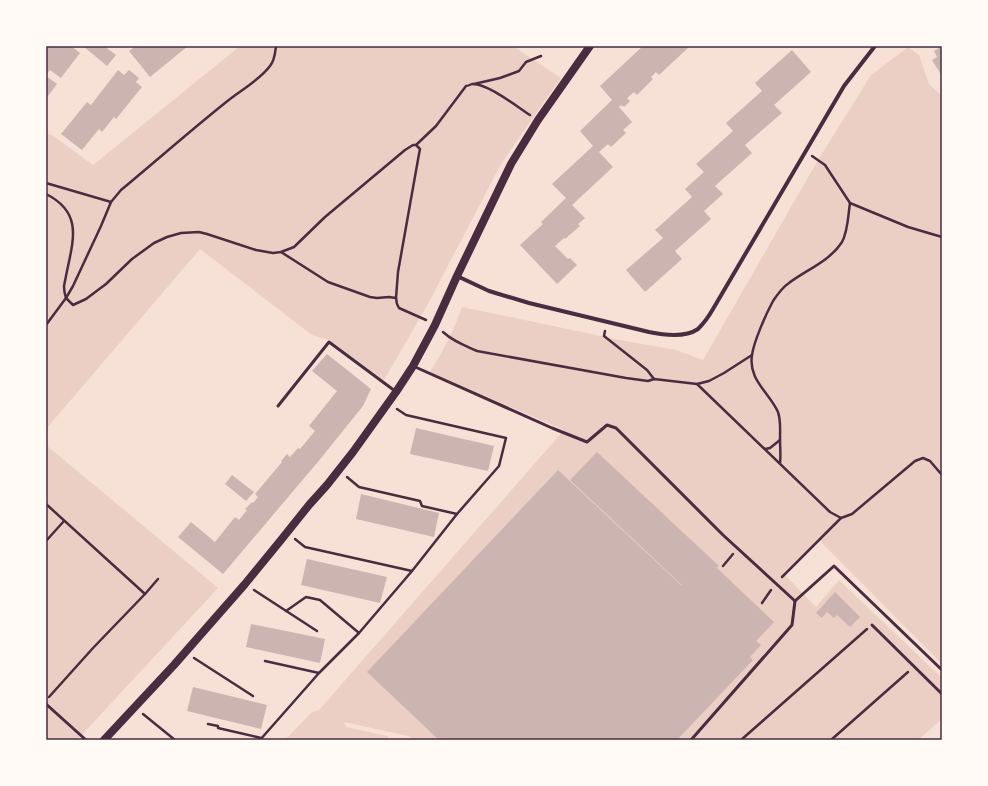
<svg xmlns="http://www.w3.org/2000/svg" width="988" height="786" font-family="Roboto,sans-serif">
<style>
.green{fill:#ebcfc5}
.building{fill:#ccb4b1}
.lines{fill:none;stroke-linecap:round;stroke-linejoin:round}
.path{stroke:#4a2c40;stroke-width:2.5}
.service{stroke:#4a2c40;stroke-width:3}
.minor{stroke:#4a2c40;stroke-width:4}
.secondary{stroke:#4a2c40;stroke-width:8}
.neatline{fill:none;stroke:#4a2c40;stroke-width:1.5}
</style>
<rect width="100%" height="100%" fill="#f7e1d7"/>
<!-- green -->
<g class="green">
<path d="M 240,46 L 513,46 L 561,78 L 537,112 L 501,164 L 428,304 L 384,380 L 329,340 L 312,335 L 200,249 L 46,429 L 46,133 L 52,135 L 93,165 Z"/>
<path d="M 908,47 L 919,55 L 929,84 L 942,96 L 942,664 L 818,539 L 783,573 L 816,607 L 839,580 L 942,678 L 942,719 L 918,740 L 414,740 L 408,736 L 344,722 L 346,727 L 387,736 L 390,740 L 287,740 L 286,739 L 312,712 L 319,710 L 564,430 L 430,372 C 443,351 454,330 462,307 L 620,340 L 676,350 L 703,360 L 818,160 L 871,75 Z"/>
<path d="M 46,445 L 218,588 L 77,740 L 46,740 Z"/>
</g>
<!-- building -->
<g class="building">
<path d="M 46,46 L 71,46 L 80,53 L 61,78 L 50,70 L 46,75 Z"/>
<path d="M 83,46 L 104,46 L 116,55 L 107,66 Z"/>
<path d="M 136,46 L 188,46 L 150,77 L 129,51 Z"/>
<path d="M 643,46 L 690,46 L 659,75 L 656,72 L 651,77 L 653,79 L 637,95 L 634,92 L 627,98 L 630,101 L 624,107 L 621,105 L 619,107 L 632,122 L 623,130 L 626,133 L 611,147 L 608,144 L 599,152 L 613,167 L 572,205 L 585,218 L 578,224 L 580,226 L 565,239 L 564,238 L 555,246 L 568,259 L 570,258 L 577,265 L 557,284 L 520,245 L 543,224 L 541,222 L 566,198 L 552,184 L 593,146 L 580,131 L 612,100 L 600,86 Z"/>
<path d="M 942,46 L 942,76 L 932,60 L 937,57 L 934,51 Z"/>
<path d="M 792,50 L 811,72 L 774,105 L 782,113 L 745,145 L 752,153 L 715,186 L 723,194 L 704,211 L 711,219 L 675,251 L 682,259 L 645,292 L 626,270 L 663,238 L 655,230 L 692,197 L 685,189 L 704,172 L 696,164 L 733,131 L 726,123 L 762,91 L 755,83 Z"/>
<path d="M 118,70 L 124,75 L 129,70 L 139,78 L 136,82 L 142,87 L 116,119 L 114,117 L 102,132 L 99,129 L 82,150 L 61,134 L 87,102 L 91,105 Z"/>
<path d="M 46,76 L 57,84 L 48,96 L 46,94 Z"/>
<path d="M 327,354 L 371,389 L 363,406 L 317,463 L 223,574 L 178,537 L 191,522 L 215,542 L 235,517 L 239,520 L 247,510 L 245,509 L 252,502 L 253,503 L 258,497 L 255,494 L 282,462 L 281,461 L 287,454 L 290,457 L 298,448 L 300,449 L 315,431 L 309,426 L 337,391 L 312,371 Z"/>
<path d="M 416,428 L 494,446 L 488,471 L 410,454 Z"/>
<path d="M 597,452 L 719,566 L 717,568 L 774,622 L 756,641 L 761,645 L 750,657 L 753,660 L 677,740 L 439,740 L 367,672 L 558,470 L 681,585 L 682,585 L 570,480 Z"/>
<path d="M 232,475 L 254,492 L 246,501 L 225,484 Z"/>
<path d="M 361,494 L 439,513 L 434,537 L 356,519 Z"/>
<path d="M 307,559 L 387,577 L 380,603 L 301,585 Z"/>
<path d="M 835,592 L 860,617 L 850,627 L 837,615 L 834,618 L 827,612 L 822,618 L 816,613 Z"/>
<path d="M 251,624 L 325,639 L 320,663 L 246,647 Z"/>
<path d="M 193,687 L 267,705 L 261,729 L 187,711 Z"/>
</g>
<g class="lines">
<!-- path -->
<g class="path">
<path d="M 474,84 L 500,78 L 519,71 L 526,62 L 541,56"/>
<path d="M 416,145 L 436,126 L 466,86 C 468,86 470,85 472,84 C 487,83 516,106 530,115"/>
<path d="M 812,156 L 825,165 L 850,203 L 908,227 L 942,237"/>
<path d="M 46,183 L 111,202"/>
<path d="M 46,194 C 82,212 74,238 67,271 C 66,276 65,281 64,286 C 64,290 65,295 66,298 L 73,305 L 86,299 L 106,284 L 132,259 L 154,243 L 167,237 L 181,233 L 199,232 L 207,234 L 256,250 L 273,253 L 281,252 L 294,247 L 325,217 L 405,150 L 413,145 L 416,145 L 420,149 L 419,154 L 398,272 L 396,298 L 397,304 L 399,308 L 426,320"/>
<path d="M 281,252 L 328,282 L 370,297 L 377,298 L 389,297 L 396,298"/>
<path d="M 46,325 L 66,298 L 73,286 L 101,226 L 111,202 L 121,190 C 156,161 190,131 225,103 C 239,91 259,81 270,66 C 275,60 275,53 276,46"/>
<path d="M 605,331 L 604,336 L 647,370 L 654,379"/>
<path d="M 443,332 C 454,342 464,345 477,351 L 626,378 L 648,381 L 654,379 L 697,384 L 709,381 L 724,373 L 752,355"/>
<path d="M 697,384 L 830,512 L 841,518 L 852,514 L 915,461 L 923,458 L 930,461 L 942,475"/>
<path d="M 765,449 L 770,448 L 780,440"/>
<path d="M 780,463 C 781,455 780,447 780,439 C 780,429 781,421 778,412 C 769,392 748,380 752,355 C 754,341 766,314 773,301 C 777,295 783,287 789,283 C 806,270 830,261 842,242 C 848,231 848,216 850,203"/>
<path d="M 347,477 L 359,487 L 420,501 L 422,506 L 457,514"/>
<path d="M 46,504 L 145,594"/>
<path d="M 295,539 L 305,547 L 412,571"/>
<path d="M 46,541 L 64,521"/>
<path d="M 723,566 L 733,554"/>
<path d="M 782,577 L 841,518"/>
<path d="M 254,590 L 317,631"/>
<path d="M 762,603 L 771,590"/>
<path d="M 286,611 L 306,597 L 320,600 L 359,633"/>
<path d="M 194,658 L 253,696"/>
<path d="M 265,661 L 319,673"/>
<path d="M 49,697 L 93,648 L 145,594 L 158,579"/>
<path d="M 143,714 L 175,740"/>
<path d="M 208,724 L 218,726 L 218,728 L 261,738"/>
<path d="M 260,740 L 319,673 L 359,633 L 412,571 L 457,514 L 499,466 L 506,438 L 406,415 L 397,409"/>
<path d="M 741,740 L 867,629"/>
<path d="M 831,740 L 908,672"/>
</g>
<!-- service -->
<g class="service">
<path d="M 413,366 L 552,428 L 587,442 L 607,425 L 616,428 L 723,535 L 795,601"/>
<path d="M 278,406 L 329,342 L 395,391"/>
<path d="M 872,625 L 942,694"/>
<path d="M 46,704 L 86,740"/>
<path d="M 691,740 L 792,625 L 795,601 L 834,566 L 942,670"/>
</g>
<!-- minor -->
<path class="minor" d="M 457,276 L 489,291 L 529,303 L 649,332 C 663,335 685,338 698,329 C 704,323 709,316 713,309 L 844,86 L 875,46"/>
<!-- secondary -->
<path class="secondary" d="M 104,740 L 174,665 L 245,584 L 281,540 L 309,505 L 327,485 L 353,452 L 396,392 L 413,366 L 435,325 L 457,276 L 511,164 L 538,120 L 590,46"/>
</g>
<!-- border -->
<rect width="988" height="786" fill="none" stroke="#fffaf5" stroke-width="94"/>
<rect x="47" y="47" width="894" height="692" class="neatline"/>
</svg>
